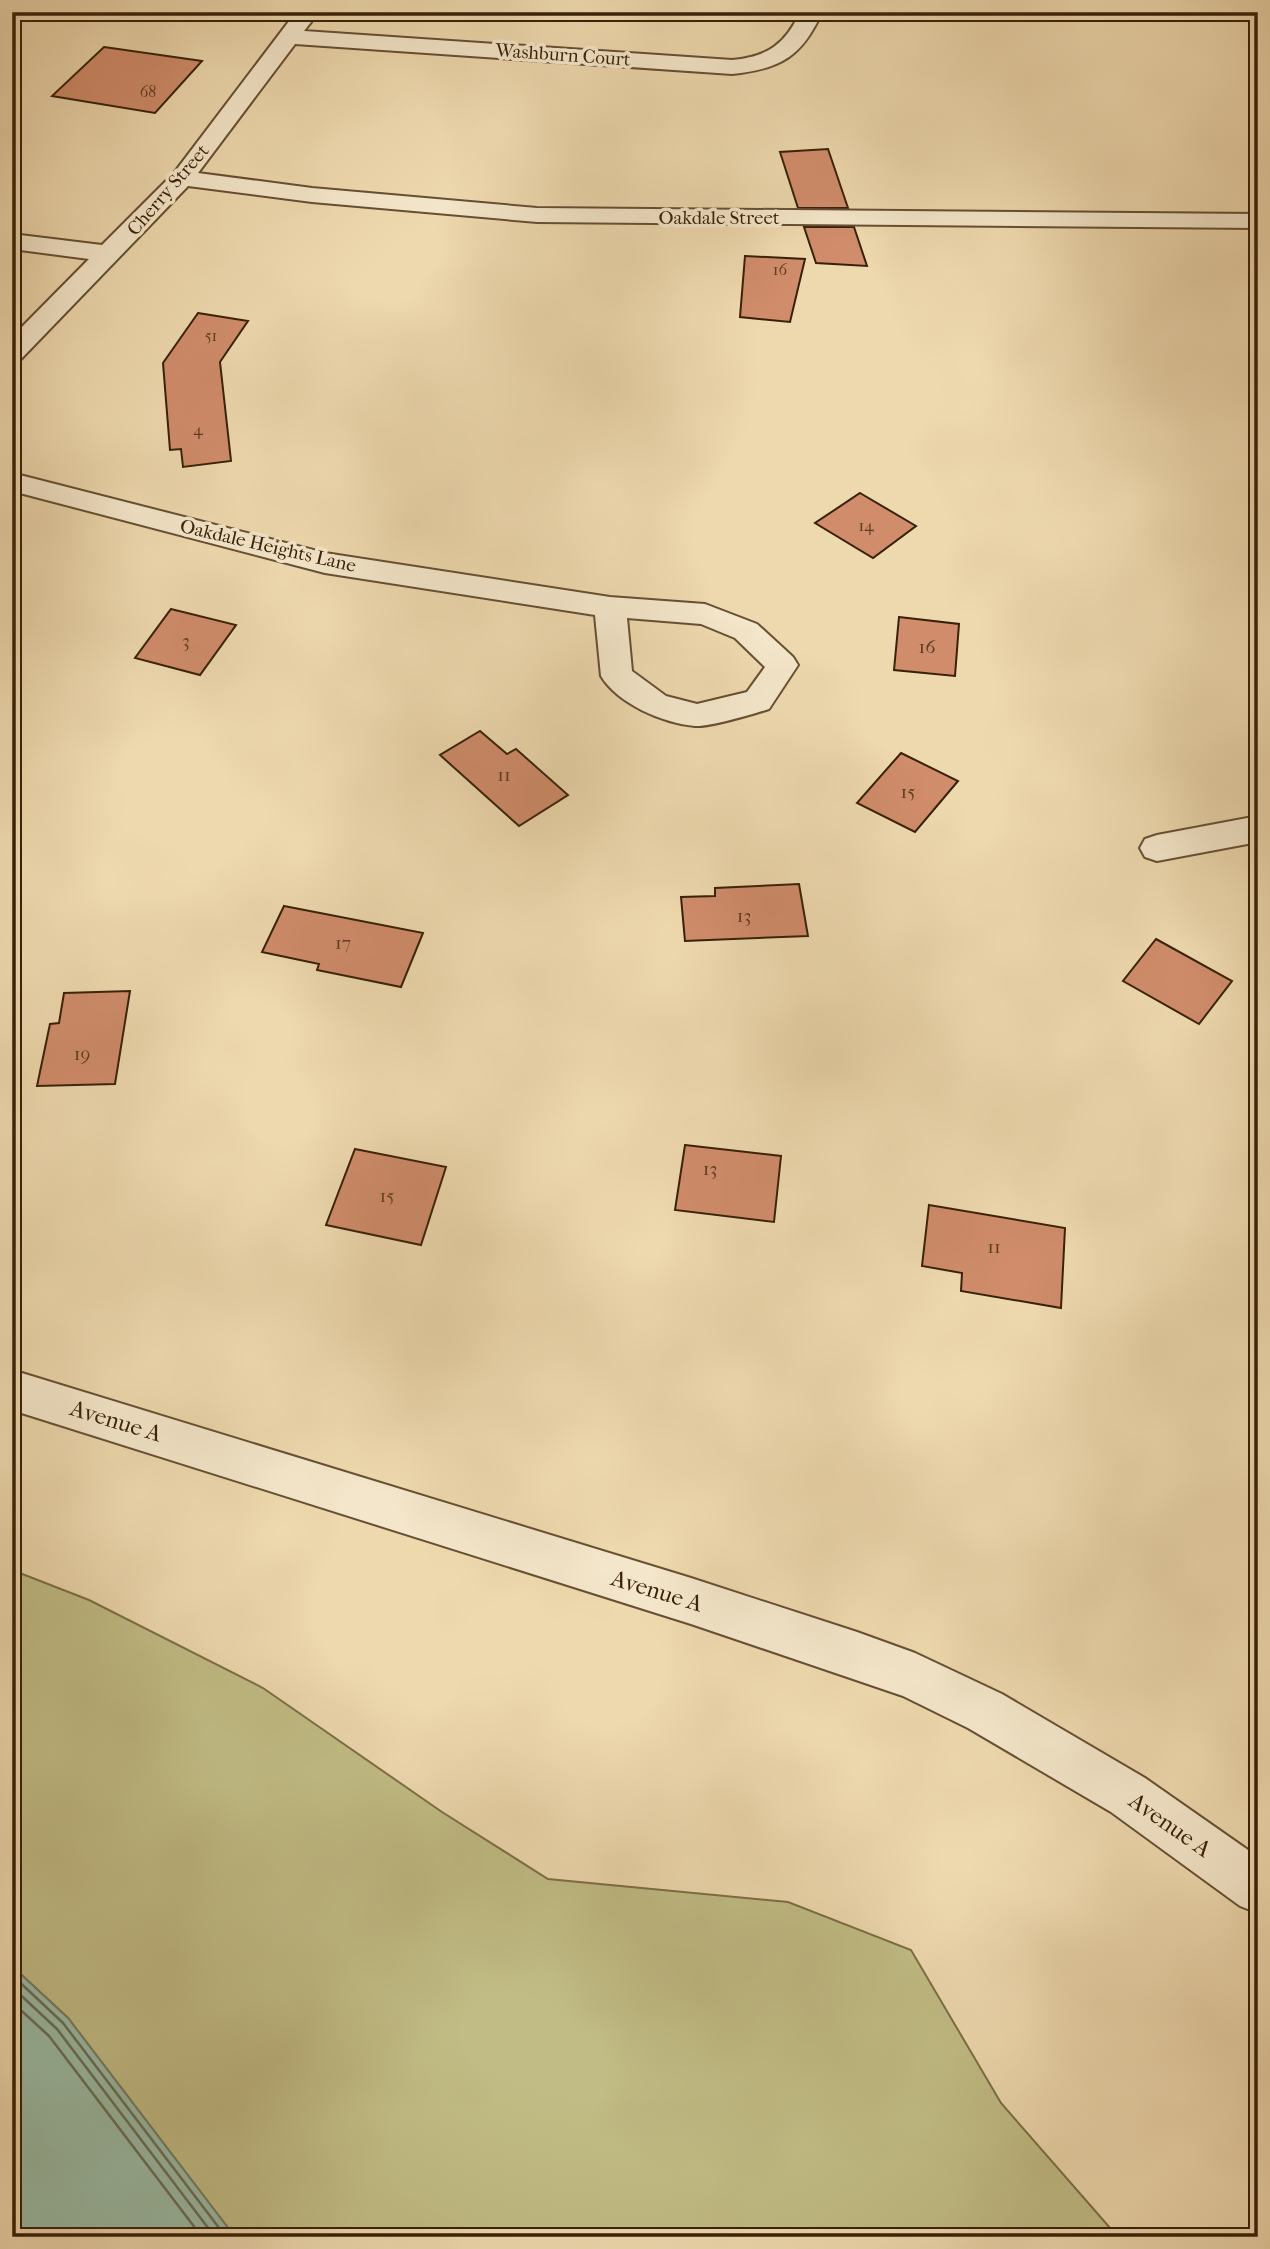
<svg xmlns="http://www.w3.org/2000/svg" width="1270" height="2249" font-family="'IM FELL French Canon',serif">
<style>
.green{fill:#c1bc85;stroke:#7c6e46;stroke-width:2}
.water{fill:#9abba6;stroke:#737d67;stroke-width:2}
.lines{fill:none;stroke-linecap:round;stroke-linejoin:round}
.shore{stroke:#696e57;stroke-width:2.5}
.building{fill:#d08c6b;stroke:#382108;stroke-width:2}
.minor-casing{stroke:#664f32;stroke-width:4}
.minor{fill:#f4e6ca;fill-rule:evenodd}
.labels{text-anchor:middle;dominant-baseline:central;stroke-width:7;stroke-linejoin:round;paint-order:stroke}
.far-number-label{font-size:16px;fill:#5e3c21}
.far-street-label{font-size:19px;fill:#382108;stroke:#f4e6ca}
.number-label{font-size:19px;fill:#5e3c21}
.street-label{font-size:23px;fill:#382108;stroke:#f4e6ca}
</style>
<rect width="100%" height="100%" fill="#eed8ae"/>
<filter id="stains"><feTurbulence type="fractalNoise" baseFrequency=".00286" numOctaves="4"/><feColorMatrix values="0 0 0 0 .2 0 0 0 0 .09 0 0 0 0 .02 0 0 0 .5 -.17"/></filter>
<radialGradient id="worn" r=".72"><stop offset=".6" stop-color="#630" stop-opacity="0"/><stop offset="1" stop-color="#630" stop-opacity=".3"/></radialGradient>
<!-- green -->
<path class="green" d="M 12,1570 L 89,1600 L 263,1688 L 442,1812 L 548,1879 L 788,1902 L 911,1950 L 1001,2103 L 1118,2237 L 235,2237 L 68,2018 L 12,1966 Z"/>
<!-- water -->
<path class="water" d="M 12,1966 L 68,2018 L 235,2237 L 12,2237 Z"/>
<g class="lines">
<!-- shore -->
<g class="shore">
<path d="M 12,1975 L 63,2023 L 226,2237"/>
<path d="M 12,1987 L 57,2029 L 215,2237"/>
<path d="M 12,2002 L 49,2036 L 202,2237"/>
</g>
</g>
<!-- building -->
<g class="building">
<path d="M 104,47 L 202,61 L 155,113 L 52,96 Z"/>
<path d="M 828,149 L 848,208 L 798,208 L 780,152 Z"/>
<path d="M 804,227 L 854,227 L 867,266 L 816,263 Z"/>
<path d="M 745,256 L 805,259 L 790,322 L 740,317 Z"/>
<path d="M 198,313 L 248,321 L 220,362 L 231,461 L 183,467 L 181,449 L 170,450 L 163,363 Z"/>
<path d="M 860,493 L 916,526 L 873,558 L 815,523 Z"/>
<path d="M 171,609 L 236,625 L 200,675 L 135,658 Z"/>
<path d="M 899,617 L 959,624 L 955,676 L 894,670 Z"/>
<path d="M 480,731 L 507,754 L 516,749 L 568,795 L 519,826 L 440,755 Z"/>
<path d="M 901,753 L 958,781 L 915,832 L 857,803 Z"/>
<path d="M 799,884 L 808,936 L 685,941 L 681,897 L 715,896 L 715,888 Z"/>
<path d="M 284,906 L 423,933 L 401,987 L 317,970 L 319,964 L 262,952 Z"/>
<path d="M 1156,939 L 1232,981 L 1199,1024 L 1123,981 Z"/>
<path d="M 130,991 L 115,1084 L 37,1086 L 50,1024 L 59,1023 L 64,993 Z"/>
<path d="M 685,1145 L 781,1156 L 774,1222 L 675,1210 Z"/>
<path d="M 355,1149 L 446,1167 L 421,1245 L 326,1225 Z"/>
<path d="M 929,1205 L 1065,1228 L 1061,1308 L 961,1291 L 962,1273 L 922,1266 Z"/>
</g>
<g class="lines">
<defs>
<g id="minor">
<path d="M 296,12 L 311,12 L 315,17 L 304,31 L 732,60 C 767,57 786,44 800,12 L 822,12 C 802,57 780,69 732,74 L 295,44 L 198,173 L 312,188 L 537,208 L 1258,214 L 1258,228 L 537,222 L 312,202 L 188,186 L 21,359 L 12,361 L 12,337 L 89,259 L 12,249 L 12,234 L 102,245 L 174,173 Z"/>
<path d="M 12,473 L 325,553 L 610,597 L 705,604 L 757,624 L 793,657 L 798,665 L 769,709 C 753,714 710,727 695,726 C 663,723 618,704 601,676 L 595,615 L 325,573 L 12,491 ZM 627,618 L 701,624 L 735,638 L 765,667 L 747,692 L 697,704 L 666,696 L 632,671 Z"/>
<path d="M 1258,816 L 1258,842 L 1157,861 L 1145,857 L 1140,848 L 1145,839 L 1157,835 Z"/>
<path d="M 12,1370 L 691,1578 L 857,1632 L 915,1653 L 1002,1694 L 1145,1778 L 1258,1857 L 1258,1913 L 1240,1906 L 1111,1812 L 968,1728 L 903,1696 L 691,1624 L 12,1410 Z"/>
</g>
</defs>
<!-- minor casing -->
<use href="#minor" class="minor-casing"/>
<!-- minor -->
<use href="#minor" class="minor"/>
</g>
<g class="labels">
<!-- far-number labels -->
<g class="far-number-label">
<text x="148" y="91">68</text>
<text x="780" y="269">16</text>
<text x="211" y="335">51</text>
<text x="198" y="429">4</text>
<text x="866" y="525">14</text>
</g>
<!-- far-street labels -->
<g class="far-street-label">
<text transform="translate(563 55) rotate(4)">Washburn Court</text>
<text transform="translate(168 190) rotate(-49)">Cherry Street</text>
<text x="719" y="218">Oakdale Street</text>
<text transform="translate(268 546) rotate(13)">Oakdale Heights Lane</text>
</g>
<!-- number labels -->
<g class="number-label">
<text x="186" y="641">3</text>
<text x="927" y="647">16</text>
<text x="504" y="775">11</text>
<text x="908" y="792">15</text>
<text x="744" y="916">13</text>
<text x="343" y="943">17</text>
<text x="82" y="1054">19</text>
<text x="710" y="1169">13</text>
<text x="387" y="1196">15</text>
<text x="994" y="1247">11</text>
</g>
<!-- street labels -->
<g class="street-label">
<text transform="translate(116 1421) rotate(17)">Avenue A</text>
<text transform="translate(657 1591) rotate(17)">Avenue A</text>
<text transform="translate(1170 1825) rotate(35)">Avenue A</text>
</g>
</g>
<!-- margin -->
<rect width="1270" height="2249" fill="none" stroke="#eed8ae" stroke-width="42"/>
<rect x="14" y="14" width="1242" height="2221" fill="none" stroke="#382108" stroke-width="3.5"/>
<rect x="21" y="21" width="1228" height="2207" fill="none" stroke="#382108" stroke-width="2"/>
<rect width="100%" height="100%" filter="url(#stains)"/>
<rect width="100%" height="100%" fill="url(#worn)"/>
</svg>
